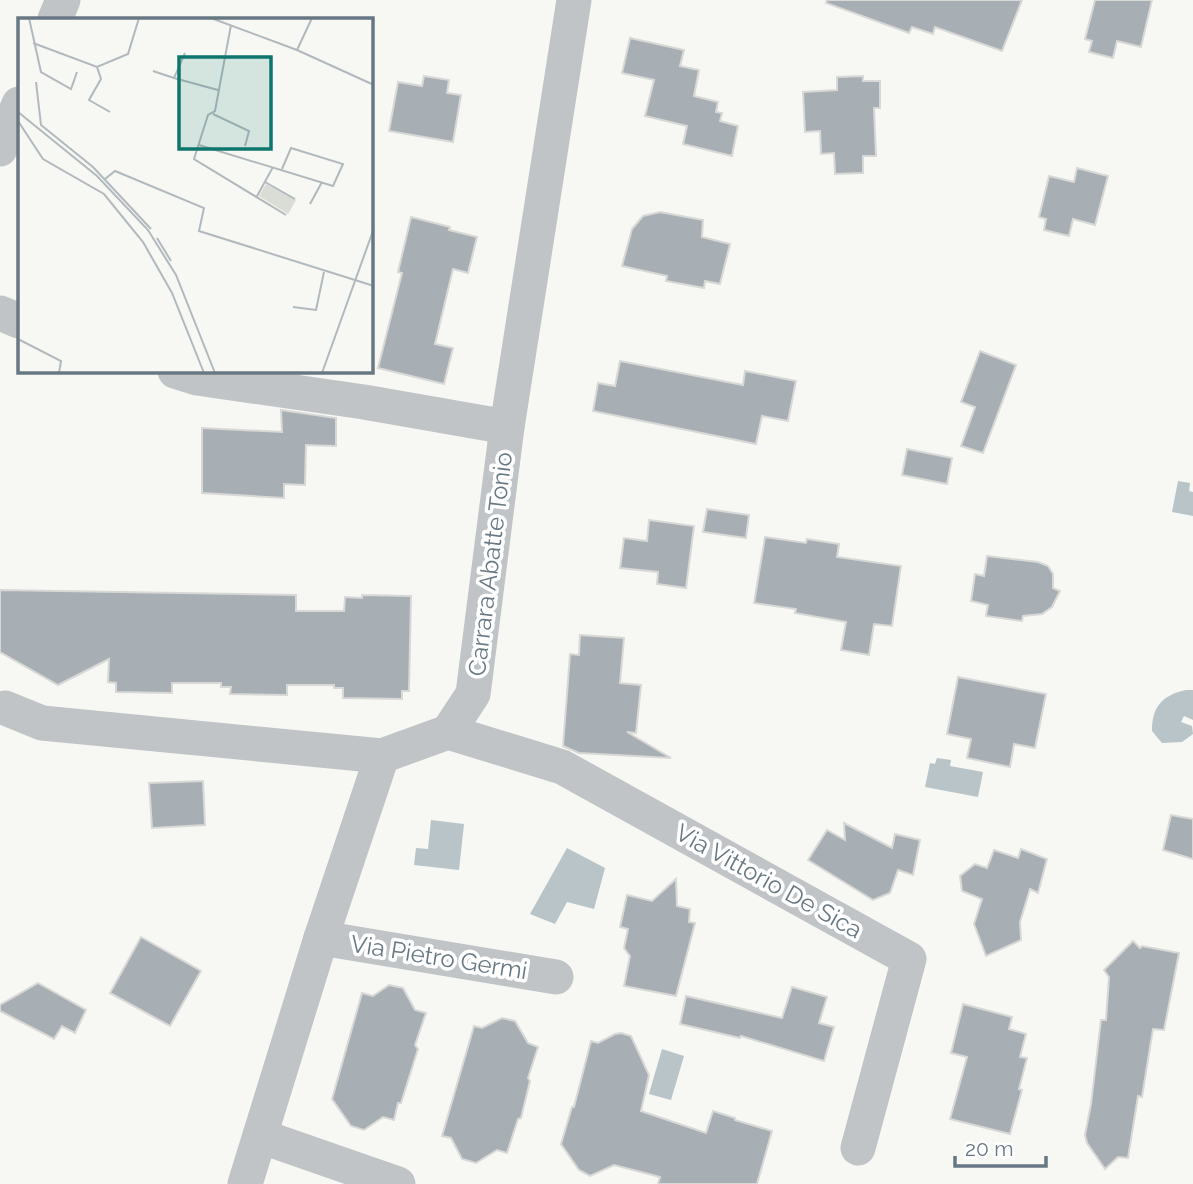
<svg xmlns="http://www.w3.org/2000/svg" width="1193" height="1184" font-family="Raleway,sans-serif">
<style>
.water{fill:#b8c4c7}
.building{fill:#a8afb4;stroke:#d8d8d7;stroke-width:2}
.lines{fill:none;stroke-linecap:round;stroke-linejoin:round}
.minor{stroke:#c0c4c7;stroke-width:35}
.labels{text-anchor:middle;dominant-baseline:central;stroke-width:7;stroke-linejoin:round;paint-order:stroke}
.street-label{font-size:24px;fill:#687883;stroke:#fff}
.inset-road{fill:none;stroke:#b1b9bd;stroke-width:2}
.view{fill:#0f766e;fill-opacity:0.15;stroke:#0f766e;stroke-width:3.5}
.inset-edge{fill:none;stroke:#687883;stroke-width:3.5}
</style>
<rect width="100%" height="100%" fill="#f7f7f4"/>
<!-- water -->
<g class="water">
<path d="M 1178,481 L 1190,483 L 1189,491 L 1193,492 L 1193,516 L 1172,512 Z"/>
<path d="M 1186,690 L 1193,690 L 1193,720 L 1184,716 L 1181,722 L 1192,726 L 1193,734 L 1182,742 L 1162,743 L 1152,731 C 1152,707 1162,695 1186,690 Z"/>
<path d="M 937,758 L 951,760 L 950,766 L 983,772 L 978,797 L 925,787 L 930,763 L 935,764 Z"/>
<path d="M 431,820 L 464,824 L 459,870 L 414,865 L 416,848 L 428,849 Z"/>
<path d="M 567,848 L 605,868 L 594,909 L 567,902 L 555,924 L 530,914 Z"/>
<path d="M 662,1049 L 684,1056 L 671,1100 L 649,1094 Z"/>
</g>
<!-- building -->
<g class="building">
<path d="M 827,0 L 1022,0 L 1002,51 L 935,27 L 933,34 L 912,27 L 909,33 L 826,3 Z"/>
<path d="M 1095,0 L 1152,0 L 1141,47 L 1117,41 L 1113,58 L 1089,52 L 1092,41 L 1085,39 Z"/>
<path d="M 630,38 L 684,50 L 680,66 L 699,70 L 694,96 L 718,102 L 716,112 L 722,113 L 720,121 L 738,126 L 732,156 L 683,144 L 687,126 L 645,116 L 654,80 L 622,73 Z"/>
<path d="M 424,76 L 449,80 L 447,93 L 461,95 L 453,142 L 389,131 L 398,82 L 422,86 Z"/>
<path d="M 863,76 L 863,81 L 880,81 L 880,108 L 874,108 L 876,156 L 863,156 L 863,173 L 835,174 L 834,153 L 821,154 L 820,131 L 805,132 L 803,92 L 837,90 L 837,77 Z"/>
<path d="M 1077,168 L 1108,176 L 1095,225 L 1073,219 L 1069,236 L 1044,230 L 1046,219 L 1039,217 L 1049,176 L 1074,182 Z"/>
<path d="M 660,212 L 703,220 L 702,237 L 730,244 L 720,284 L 705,281 L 704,288 L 666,281 L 667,276 L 622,266 L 632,229 L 643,216 Z"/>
<path d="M 411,217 L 450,227 L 449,230 L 477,237 L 468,273 L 453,269 L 435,344 L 453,348 L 444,384 L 378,368 L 402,273 L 398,272 Z"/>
<path d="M 980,351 L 1016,365 L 983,453 L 961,446 L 975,407 L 961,402 Z"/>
<path d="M 620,361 L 743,385 L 745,371 L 796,381 L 788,421 L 762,416 L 756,444 L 593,411 L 598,383 L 615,386 Z"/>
<path d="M 281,410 L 336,418 L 336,446 L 306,445 L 305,485 L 284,484 L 284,498 L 202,493 L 202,428 L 282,432 Z"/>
<path d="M 907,449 L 952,458 L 947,484 L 902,475 Z"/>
<path d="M 707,509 L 749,515 L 746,538 L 703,532 Z"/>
<path d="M 649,520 L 694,526 L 686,588 L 657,584 L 658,572 L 620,568 L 624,538 L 647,541 Z"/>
<path d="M 765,537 L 806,543 L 807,539 L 839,544 L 837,557 L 901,566 L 892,626 L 874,624 L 869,655 L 841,650 L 846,622 L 795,613 L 796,609 L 754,603 Z"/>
<path d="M 987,556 L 1038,562 L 1048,566 L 1053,574 L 1053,588 L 1060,591 L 1052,607 L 1042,614 L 1023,616 L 1022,621 L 986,616 L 988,605 L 971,601 L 975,574 L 984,576 Z"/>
<path d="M 0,590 L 296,595 L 296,611 L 344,611 L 345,597 L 362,598 L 362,595 L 411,596 L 409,691 L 402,691 L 402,699 L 343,698 L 343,688 L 334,688 L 334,685 L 287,685 L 287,695 L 230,694 L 231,687 L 221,687 L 221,683 L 172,683 L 172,693 L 116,692 L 116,683 L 108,682 L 109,659 L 58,685 L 0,652 Z"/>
<path d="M 580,635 L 624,638 L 620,683 L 641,685 L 636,733 L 627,732 L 671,758 L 579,753 L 563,746 L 570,654 L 579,655 Z"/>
<path d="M 958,677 L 1046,694 L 1035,748 L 1014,744 L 1010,767 L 967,758 L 971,739 L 947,734 Z"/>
<path d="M 203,781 L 205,825 L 152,828 L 149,783 Z"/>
<path d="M 1171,815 L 1193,819 L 1193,859 L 1163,850 Z"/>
<path d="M 844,823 L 892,848 L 895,834 L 920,840 L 913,875 L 898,870 L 890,893 L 873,900 L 808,860 L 827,830 L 845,840 Z"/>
<path d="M 1021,849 L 1047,859 L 1038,893 L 1030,889 L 1020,922 L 1021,940 L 986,956 L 974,924 L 982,899 L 962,891 L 960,876 L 975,864 L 987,868 L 994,850 L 1018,858 Z"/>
<path d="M 676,879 L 677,906 L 690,909 L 689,922 L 695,923 L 676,996 L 624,986 L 630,956 L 624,948 L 628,929 L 620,927 L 627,895 L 652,901 Z"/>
<path d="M 141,937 L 201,971 L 170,1026 L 110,993 Z"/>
<path d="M 1133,941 L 1140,948 L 1142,946 L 1179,953 L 1164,1030 L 1153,1029 L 1142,1097 L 1138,1096 L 1128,1158 L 1118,1157 L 1105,1169 L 1087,1143 L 1085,1135 L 1091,1104 L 1101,1020 L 1106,1020 L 1109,977 L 1104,970 Z"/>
<path d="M 38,983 L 86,1010 L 75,1033 L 62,1026 L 54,1039 L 0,1011 L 0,1005 Z"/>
<path d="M 389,985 L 403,988 L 415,1010 L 426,1013 L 415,1045 L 418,1049 L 401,1103 L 398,1103 L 394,1120 L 383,1117 L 364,1130 L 351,1126 L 332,1099 L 362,993 L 373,996 Z"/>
<path d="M 792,987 L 827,997 L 819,1023 L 834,1027 L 824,1061 L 741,1036 L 740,1038 L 680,1024 L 686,996 L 782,1018 Z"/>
<path d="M 963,1004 L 1012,1017 L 1009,1029 L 1026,1034 L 1020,1057 L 1027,1058 L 1019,1089 L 1022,1090 L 1010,1134 L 950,1119 L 967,1057 L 951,1053 Z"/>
<path d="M 502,1018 L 515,1021 L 528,1043 L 538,1047 L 528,1078 L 530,1081 L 521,1118 L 518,1119 L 507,1153 L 497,1150 L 476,1163 L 462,1159 L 451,1138 L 442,1136 L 474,1026 L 482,1028 Z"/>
<path d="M 621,1033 L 631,1036 L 649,1075 L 641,1111 L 706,1133 L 713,1111 L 735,1118 L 735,1120 L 772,1131 L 757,1184 L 658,1184 L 660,1177 L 614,1165 L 590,1176 L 579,1170 L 561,1144 L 572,1107 L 574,1107 L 591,1041 L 598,1043 L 615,1034 Z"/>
</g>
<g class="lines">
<!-- minor -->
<g class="minor">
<path d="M 55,19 L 63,0"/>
<path d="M 0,149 L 19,104"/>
<path d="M 0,313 L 19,321"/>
<path d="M 175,371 L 197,378 L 364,402 L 507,427"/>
<path d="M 5,708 L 42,723 L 382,756"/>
<path d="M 448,732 L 562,767 L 909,959 L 858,1148"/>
<path d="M 321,938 L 556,977"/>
<path d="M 260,1136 L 398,1184"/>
<path d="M 245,1184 L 321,938 L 382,756 L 448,732 L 473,694 L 507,427 L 574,0"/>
</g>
</g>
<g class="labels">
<!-- street labels -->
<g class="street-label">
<text transform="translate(490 564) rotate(-83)">Carrara Abatte Tonio</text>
<text transform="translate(769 881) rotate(29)">Via Vittorio De Sica</text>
<text transform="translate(439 957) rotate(9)">Via Pietro Germi</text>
</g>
</g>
<!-- overview -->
<g transform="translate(18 18)">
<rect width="355" height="355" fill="#f7f7f4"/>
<path d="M 248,166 L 278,182 L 270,196 L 241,178 Z" fill="#d9ddd5"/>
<path class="inset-road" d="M 11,0 L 23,54 L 53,71 L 59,54M 193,0 L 279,32 L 356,67M 213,7 L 197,93 L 190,97 L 176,141 L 268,197M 15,25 L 79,49 L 110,36 L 121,0M 279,32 L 294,0M 167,35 L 156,60 L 200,72M 79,49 L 83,61 L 71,82 L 92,94M 135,53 L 156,60M 18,64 L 23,107 L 75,149 L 133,211M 0,94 L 79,158 L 130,212 L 158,257 L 197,355M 195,96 L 231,113 L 227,128M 0,103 L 25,141 L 86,176 L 125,224 L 154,275 L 186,355M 181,127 L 315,168 L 325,146 L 273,130 L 264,151M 87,161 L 97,153 L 186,190 L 181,213 L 356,268M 247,164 L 277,181M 238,180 L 255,149M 292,186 L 304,164M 139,220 L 153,243M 275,289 L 298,292 L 306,254M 0,321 L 43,343 L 41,355M 304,355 L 356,210"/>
<path class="view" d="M 161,39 L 253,39 L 253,131 L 161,131 Z"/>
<rect width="355" height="355" class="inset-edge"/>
</g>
<!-- scale -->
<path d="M955 1156v10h91v-10" fill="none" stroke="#687883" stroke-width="3.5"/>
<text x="965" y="1156" font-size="21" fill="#687883" stroke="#ffffff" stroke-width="5" paint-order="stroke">20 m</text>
</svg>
